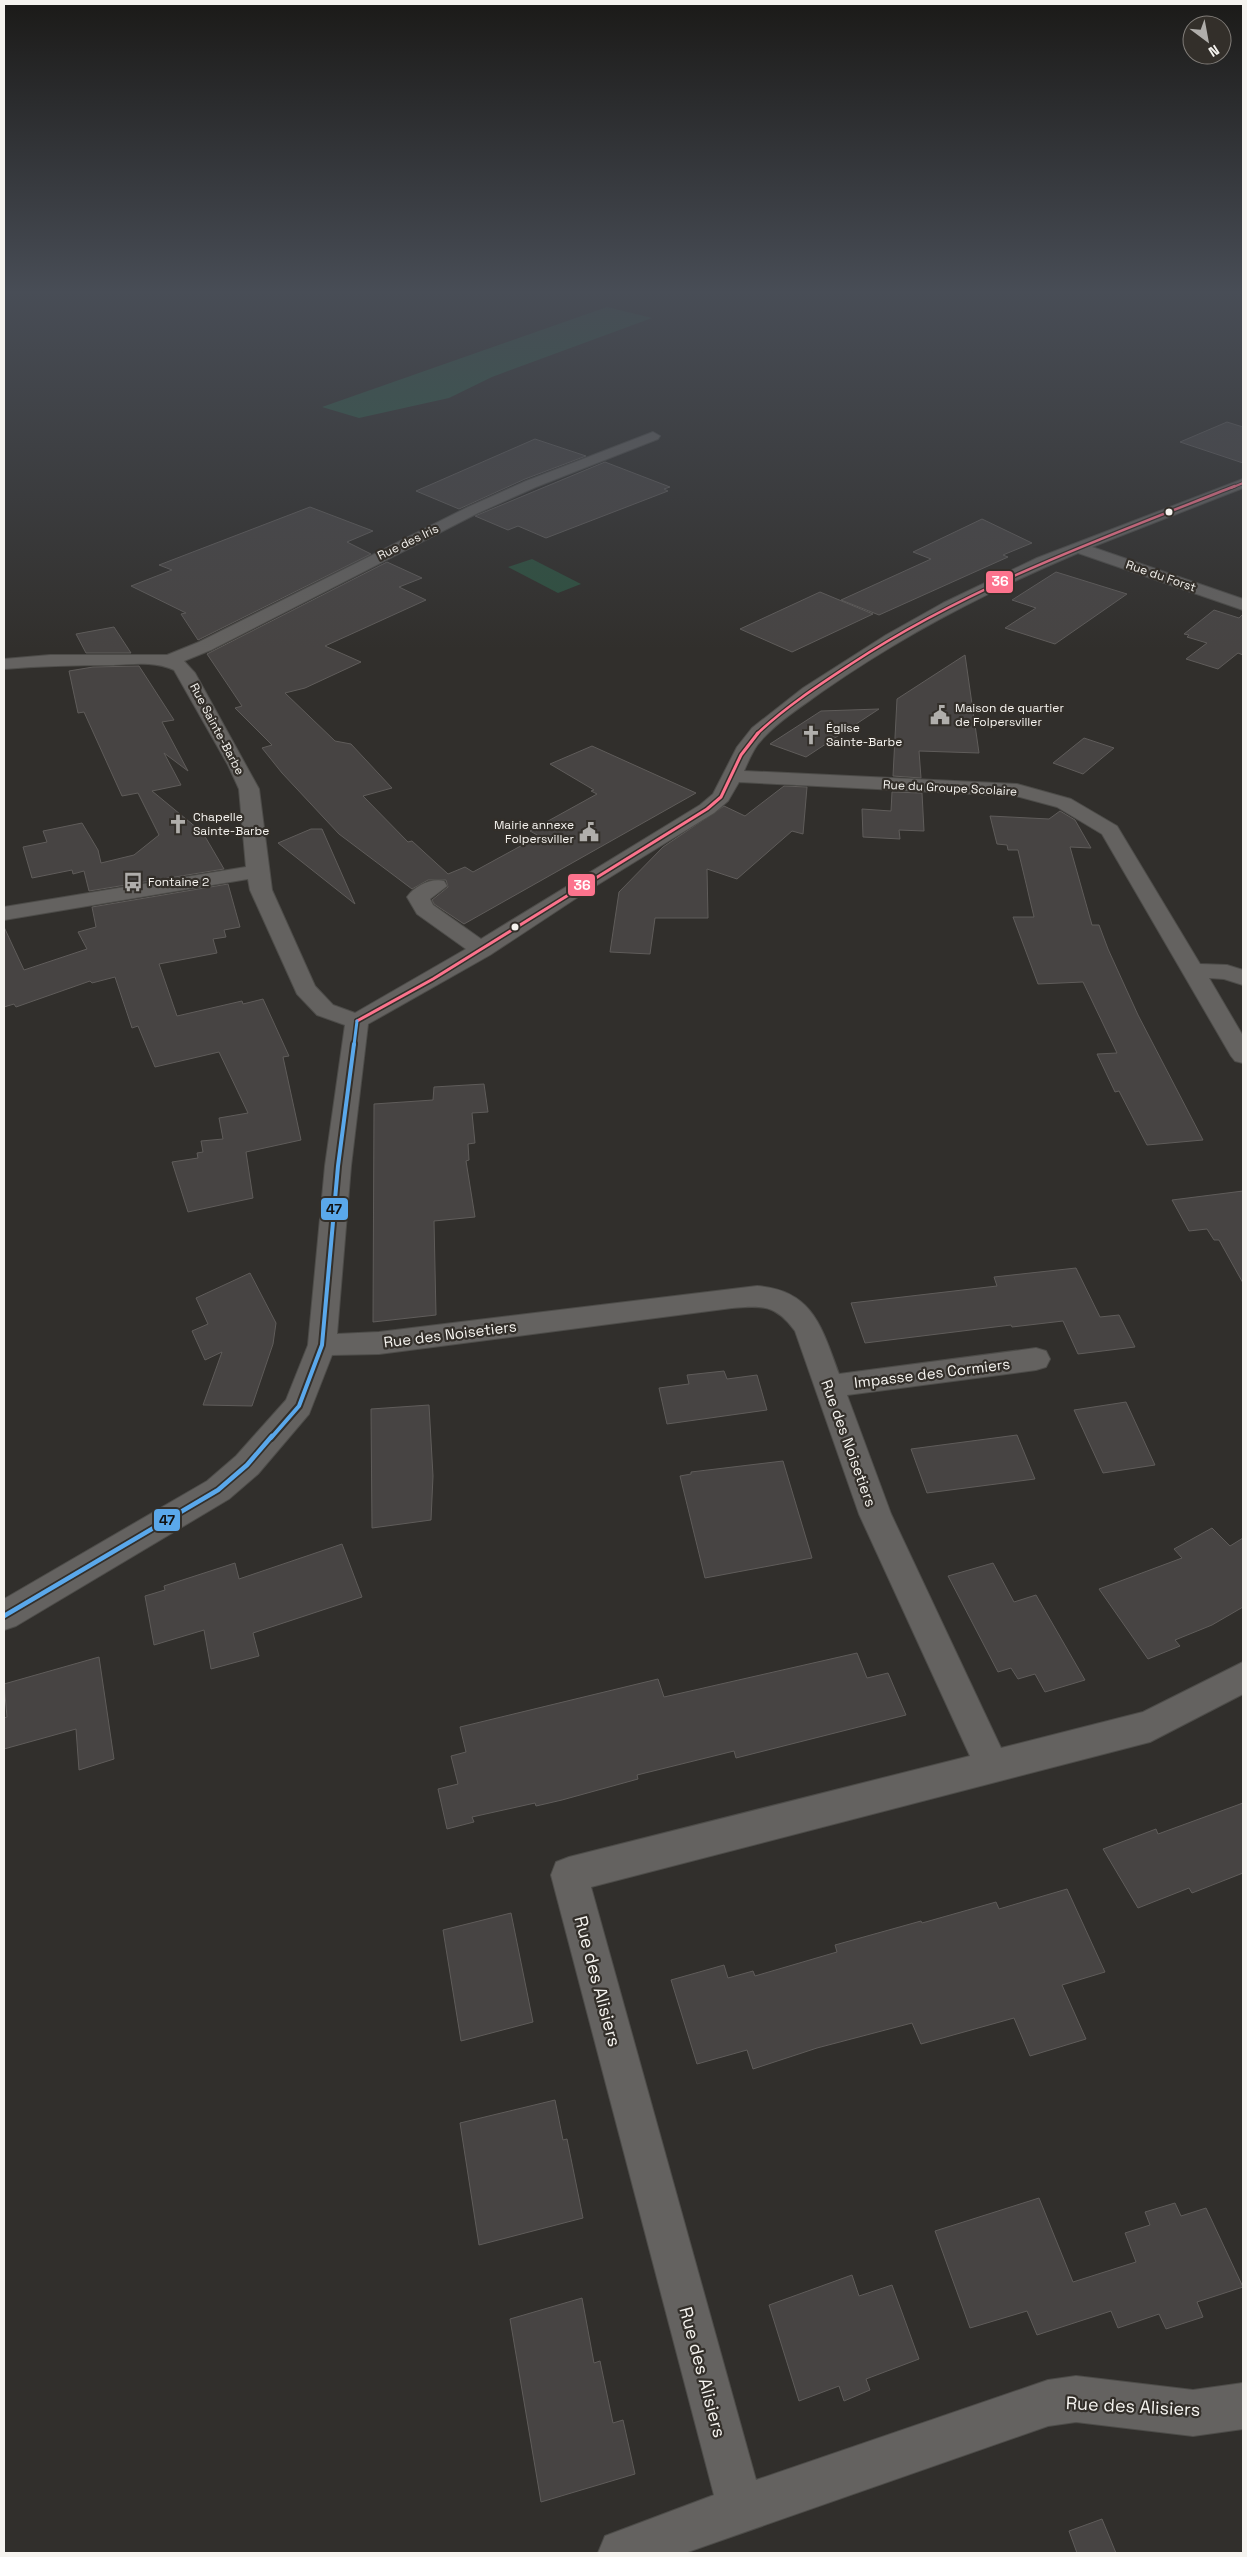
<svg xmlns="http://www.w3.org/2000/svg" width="1247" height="2557" font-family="'Space Grotesk',sans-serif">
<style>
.green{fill:#2e503f}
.forest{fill:#2d5f48}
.building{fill:#474443;stroke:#5f5c5a}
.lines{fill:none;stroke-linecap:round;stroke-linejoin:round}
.minor-casing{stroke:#4d4c49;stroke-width:2}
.minor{fill:#646260;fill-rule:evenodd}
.bus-1-far2-casing{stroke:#332f2a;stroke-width:4}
.bus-1-far1-casing{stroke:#332f2a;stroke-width:5}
.bus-1-casing{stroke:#332f2a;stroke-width:6}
.bus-2-far2-casing{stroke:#332f2a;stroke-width:6}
.bus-2-far1-casing{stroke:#332f2a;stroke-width:8}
.bus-2-casing{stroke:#332f2a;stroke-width:8}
.bus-1-far2{stroke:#fc738d;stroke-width:2}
.bus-1-far1{stroke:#fc738d;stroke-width:2.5}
.bus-1{stroke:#fc738d;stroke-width:3}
.bus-2-far2{stroke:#5aa8eb;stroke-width:3}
.bus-2-far1{stroke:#5aa8eb;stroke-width:4}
.bus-2{stroke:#5aa8eb;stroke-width:4.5}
.bus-dot{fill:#f5f3ef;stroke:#332f2a;stroke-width:2}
.labels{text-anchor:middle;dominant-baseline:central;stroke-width:4.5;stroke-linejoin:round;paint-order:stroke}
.far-street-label{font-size:12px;fill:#f5f3ef;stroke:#332f2a}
.far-poi-label{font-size:12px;fill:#f5f3ef;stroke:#332f2a;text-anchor:start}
.street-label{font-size:15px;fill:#f5f3ef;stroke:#332f2a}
.near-street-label{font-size:18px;fill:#f5f3ef;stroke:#332f2a}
.line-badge{stroke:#332f2a;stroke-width:2}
.badge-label{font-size:14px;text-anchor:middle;font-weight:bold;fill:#fff}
.pale-badge-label{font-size:14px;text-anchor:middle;font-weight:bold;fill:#111}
</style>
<rect width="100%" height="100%" fill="#312f2c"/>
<!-- green -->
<path class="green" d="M 532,559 L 581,584 L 558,593 L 508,567 Z"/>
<!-- forest -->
<path class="forest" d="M 607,307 L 652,318 L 492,377 L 449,398 L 359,418 L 322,407 Z"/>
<!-- building -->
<g class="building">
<path d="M 1227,422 L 1243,427 L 1243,463 L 1180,442 Z"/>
<path d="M 535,439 L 586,456 L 525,479 L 459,509 L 416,491 Z"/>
<path d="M 605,462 L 670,487 L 664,489 L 668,491 L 546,538 L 518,526 L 508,530 L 475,516 Z"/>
<path d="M 310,507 L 373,531 L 347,542 L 371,554 L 198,640 L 181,614 L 186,613 L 131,586 L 172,570 L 159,565 Z"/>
<path d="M 982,519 L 1032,543 L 1003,555 L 1008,557 L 879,615 L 841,600 L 931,559 L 913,552 Z"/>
<path d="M 387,562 L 422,578 L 399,587 L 426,600 L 325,646 L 361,662 L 305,688 L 285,693 L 335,741 L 351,744 L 392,788 L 363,796 L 408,842 L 412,841 L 448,874 L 465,867 L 473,872 L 539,836 L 530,831 L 597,794 L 591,791 L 594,790 L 550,764 L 592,746 L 696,793 L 464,924 L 434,904 L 432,900 L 448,887 L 446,880 L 428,880 L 412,889 L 339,834 L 282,773 L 262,748 L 272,745 L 235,708 L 242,706 L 207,654 Z"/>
<path d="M 1056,572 L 1127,594 L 1055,644 L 1005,628 L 1036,608 L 1012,600 Z"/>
<path d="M 820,592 L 873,614 L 792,652 L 740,629 Z"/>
<path d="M 1214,610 L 1239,618 L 1243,614 L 1243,655 L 1238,653 L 1218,669 L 1186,659 L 1207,643 L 1187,637 L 1189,635 L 1184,634 Z"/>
<path d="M 114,627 L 131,653 L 86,653 L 76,634 Z"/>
<path d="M 965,655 L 979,753 L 919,751 L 921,778 L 893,776 L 897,699 Z"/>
<path d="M 139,666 L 174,720 L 162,722 L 188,771 L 164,753 L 181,785 L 152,791 L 203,833 L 224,869 L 89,891 L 84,871 L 73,874 L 72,870 L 32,878 L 23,847 L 47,842 L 43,831 L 82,823 L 98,850 L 101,863 L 134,855 L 159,835 L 138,793 L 122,796 L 84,712 L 78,713 L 69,671 L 93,667 Z"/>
<path d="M 879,709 L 806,757 L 770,744 L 821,711 Z"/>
<path d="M 1084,738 L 1114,748 L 1083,774 L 1053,763 Z"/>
<path d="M 784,786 L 807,787 L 803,834 L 792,831 L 737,879 L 707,869 L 708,918 L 655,918 L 650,954 L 610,952 L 619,892 L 663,847 L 724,806 L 745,816 Z"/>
<path d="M 892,792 L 922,793 L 924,831 L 899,830 L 900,839 L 863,837 L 862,809 L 891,811 Z"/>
<path d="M 1060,811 L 1075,820 L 1091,848 L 1070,847 L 1092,925 L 1099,925 L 1108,949 L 1138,1015 L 1203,1140 L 1147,1145 L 1119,1091 L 1115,1092 L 1097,1054 L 1117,1053 L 1083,982 L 1038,984 L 1013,917 L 1034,917 L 1018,850 L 1008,850 L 1007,845 L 997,844 L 990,816 L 1049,819 Z"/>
<path d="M 311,829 L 322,829 L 355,904 L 278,843 Z"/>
<path d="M 228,884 L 240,927 L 224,930 L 226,937 L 213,939 L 217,953 L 159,964 L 177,1016 L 242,1001 L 243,1004 L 263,999 L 289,1056 L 283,1057 L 301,1140 L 246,1152 L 253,1198 L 188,1212 L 172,1162 L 198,1158 L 197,1153 L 203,1152 L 201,1141 L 223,1139 L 219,1118 L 248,1113 L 219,1052 L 155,1067 L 138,1026 L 132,1028 L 115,977 L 92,983 L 90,981 L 16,1007 L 14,1004 L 4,1007 L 4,927 L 24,970 L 87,949 L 78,932 L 96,927 L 92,907 Z"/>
<path d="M 484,1084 L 488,1112 L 472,1113 L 475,1143 L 468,1144 L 469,1160 L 466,1161 L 475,1217 L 434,1221 L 436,1315 L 373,1322 L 374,1104 L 433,1100 L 434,1087 Z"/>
<path d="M 1243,1191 L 1243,1283 L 1219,1240 L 1214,1240 L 1207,1229 L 1189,1231 L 1172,1200 Z"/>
<path d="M 1076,1268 L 1100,1317 L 1119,1315 L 1135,1347 L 1078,1354 L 1063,1321 L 1012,1327 L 1011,1325 L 865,1343 L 851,1303 L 997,1286 L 994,1277 Z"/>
<path d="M 250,1273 L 276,1323 L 273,1344 L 252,1406 L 203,1405 L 222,1352 L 205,1360 L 192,1331 L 208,1324 L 196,1298 Z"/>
<path d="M 724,1371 L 727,1379 L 757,1375 L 767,1410 L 667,1424 L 659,1388 L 689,1384 L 687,1375 Z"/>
<path d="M 1126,1402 L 1155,1465 L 1103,1473 L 1074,1410 Z"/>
<path d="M 429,1405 L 433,1476 L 431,1520 L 372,1528 L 371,1409 Z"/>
<path d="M 1017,1435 L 1035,1479 L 927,1493 L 911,1449 Z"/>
<path d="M 783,1461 L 812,1558 L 705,1578 L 680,1476 L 691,1474 L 691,1472 Z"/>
<path d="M 1212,1528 L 1230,1546 L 1243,1538 L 1243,1607 L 1212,1625 L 1175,1640 L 1180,1646 L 1148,1659 L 1099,1589 L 1182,1558 L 1174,1549 Z"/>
<path d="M 342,1544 L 362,1597 L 253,1633 L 259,1656 L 211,1669 L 204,1630 L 154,1645 L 145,1596 L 165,1590 L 164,1586 L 235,1563 L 239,1579 Z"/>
<path d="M 993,1563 L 1014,1602 L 1036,1595 L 1085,1680 L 1045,1692 L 1035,1674 L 1018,1679 L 1011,1668 L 998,1672 L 948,1576 Z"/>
<path d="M 857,1653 L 867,1678 L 888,1673 L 906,1715 L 736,1758 L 734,1751 L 637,1775 L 638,1779 L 562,1800 L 536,1806 L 535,1803 L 472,1817 L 474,1822 L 447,1829 L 438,1789 L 458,1784 L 451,1756 L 466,1752 L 460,1727 L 658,1679 L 664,1697 Z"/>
<path d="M 99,1657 L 114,1759 L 79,1770 L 76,1729 L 4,1749 L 4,1718 L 7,1717 L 4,1684 Z"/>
<path d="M 1243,1803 L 1243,1873 L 1192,1893 L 1189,1888 L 1138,1908 L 1103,1849 L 1156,1829 L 1158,1834 Z"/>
<path d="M 1067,1889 L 1105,1972 L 1062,1985 L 1086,2039 L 1030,2056 L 1014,2018 L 921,2044 L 912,2023 L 817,2048 L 753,2069 L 747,2050 L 697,2064 L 671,1980 L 724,1965 L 728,1978 L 753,1971 L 755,1976 L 837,1952 L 835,1945 L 921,1921 L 922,1923 L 996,1902 L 999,1909 Z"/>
<path d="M 511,1913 L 533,2022 L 461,2041 L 443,1930 Z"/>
<path d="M 555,2100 L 563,2140 L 567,2139 L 583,2218 L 479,2245 L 460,2123 Z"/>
<path d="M 1039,2198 L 1073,2282 L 1136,2262 L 1125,2233 L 1150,2225 L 1145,2212 L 1175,2203 L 1181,2216 L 1206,2208 L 1243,2287 L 1197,2302 L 1203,2317 L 1166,2329 L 1159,2314 L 1118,2328 L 1111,2311 L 1037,2335 L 1027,2311 L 970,2328 L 935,2231 Z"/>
<path d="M 852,2275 L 859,2296 L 892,2285 L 919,2359 L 866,2379 L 870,2390 L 844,2401 L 839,2386 L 799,2401 L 769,2305 Z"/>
<path d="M 582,2298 L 594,2363 L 600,2361 L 613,2423 L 623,2420 L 635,2474 L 541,2502 L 510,2319 Z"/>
<path d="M 1102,2519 L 1116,2553 L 1077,2553 L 1069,2531 Z"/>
</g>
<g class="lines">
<defs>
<path id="minor" d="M 653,432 L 660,436 L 658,439 L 536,487 L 478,513 L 211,650 L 184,661 L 195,673 L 259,789 L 272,890 L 315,986 L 333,1005 L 355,1013 L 466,949 L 417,914 L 407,897 C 415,886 431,878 444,881 L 447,886 L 430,899 L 433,905 L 481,939 L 700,805 L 713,794 L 737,747 L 752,728 L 803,688 L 886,635 L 943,603 L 1037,558 L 1243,479 L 1243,488 L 1092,547 L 1243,599 L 1243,610 L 1078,553 C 988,591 903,635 823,691 C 801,707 775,723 758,744 C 752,752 748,762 744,771 L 1017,784 L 1071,799 L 1117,826 L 1200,964 L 1227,965 L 1243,970 L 1243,985 L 1224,979 L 1209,978 L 1243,1036 L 1243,1063 L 1235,1061 L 1231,1056 L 1102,834 L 1057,807 L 1016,796 L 739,782 L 728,801 L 714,813 L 581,895 L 490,955 L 368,1024 L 351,1166 L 337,1334 L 379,1332 L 757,1286 C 813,1290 822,1328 839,1374 L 1036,1348 L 1046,1351 L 1050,1359 L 1046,1367 L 1036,1370 L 847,1395 L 891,1514 L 1001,1748 L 1143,1712 L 1243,1662 L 1243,1694 L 1150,1742 L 591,1887 L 756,2480 L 1048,2380 L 1076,2376 L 1193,2390 L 1243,2383 L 1243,2429 L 1193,2436 L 1076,2422 L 1048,2426 L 685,2553 L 598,2553 L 605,2536 L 714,2495 L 551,1875 L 556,1862 L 569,1857 L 970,1756 L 859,1514 L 795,1331 C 776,1305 763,1305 732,1308 L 379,1354 L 332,1355 L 309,1414 L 258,1474 L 229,1499 L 16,1626 L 4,1630 L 4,1599 L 207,1481 L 236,1456 L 286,1400 L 308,1345 L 325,1166 L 345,1025 L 317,1015 L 297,994 L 250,890 L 248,879 L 4,920 L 4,907 L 246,867 L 239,789 L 228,765 L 174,670 C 155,661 133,664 113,665 C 76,665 40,666 4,669 L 4,659 L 50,655 L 167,655 L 199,642 L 468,507 L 526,481 Z"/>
</defs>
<!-- minor casing -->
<use href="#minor" class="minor-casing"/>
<!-- minor -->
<use href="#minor" class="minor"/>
<defs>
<path id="bus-1-far2" d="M 1231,488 L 1243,483"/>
<path id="bus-1-far1" d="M 757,734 C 785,707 819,685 851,664 C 970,586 1103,538 1235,486"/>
<path id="bus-1" d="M 357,1021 L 433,979 L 707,809 L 721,797 L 741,755 L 758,733"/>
<path id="bus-2-far2" d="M 354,1045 L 357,1021"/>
<path id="bus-2-far1" d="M 271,1438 L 299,1406 L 322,1345 L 338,1166 L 354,1044"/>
<path id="bus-2" d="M 4,1616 L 218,1490 L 247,1465 L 272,1436"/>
</defs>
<!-- bus-1-far2 casing -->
<use href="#bus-1-far2" class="bus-1-far2-casing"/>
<!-- bus-1-far1 casing -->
<use href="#bus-1-far1" class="bus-1-far1-casing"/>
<!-- bus-1 casing -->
<use href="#bus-1" class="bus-1-casing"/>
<!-- bus-2-far2 casing -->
<use href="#bus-2-far2" class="bus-2-far2-casing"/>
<!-- bus-2-far1 casing -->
<use href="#bus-2-far1" class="bus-2-far1-casing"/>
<!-- bus-2 casing -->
<use href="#bus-2" class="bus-2-casing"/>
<!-- bus-1-far2 -->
<use href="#bus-1-far2" class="bus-1-far2"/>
<!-- bus-1-far1 -->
<use href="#bus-1-far1" class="bus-1-far1"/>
<!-- bus-1 -->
<use href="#bus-1" class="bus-1"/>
<!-- bus-2-far2 -->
<use href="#bus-2-far2" class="bus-2-far2"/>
<!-- bus-2-far1 -->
<use href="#bus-2-far1" class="bus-2-far1"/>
<!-- bus-2 -->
<use href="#bus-2" class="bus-2"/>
</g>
<!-- sky -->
<linearGradient id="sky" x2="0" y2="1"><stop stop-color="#1b1a18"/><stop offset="0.45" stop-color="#484d56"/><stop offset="1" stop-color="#484d56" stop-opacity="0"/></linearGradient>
<rect width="1247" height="649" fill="url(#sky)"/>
<!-- icons -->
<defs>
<symbol id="civic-bare" viewBox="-9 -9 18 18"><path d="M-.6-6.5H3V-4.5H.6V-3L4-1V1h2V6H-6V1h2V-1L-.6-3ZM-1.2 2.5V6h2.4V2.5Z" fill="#b0aeab" stroke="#332f2a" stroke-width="2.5" paint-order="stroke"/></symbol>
<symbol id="church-bare" viewBox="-9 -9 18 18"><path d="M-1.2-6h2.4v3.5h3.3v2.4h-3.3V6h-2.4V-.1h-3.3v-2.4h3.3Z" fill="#b0aeab" stroke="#332f2a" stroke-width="2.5" paint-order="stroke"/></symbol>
<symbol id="bus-bare" viewBox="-9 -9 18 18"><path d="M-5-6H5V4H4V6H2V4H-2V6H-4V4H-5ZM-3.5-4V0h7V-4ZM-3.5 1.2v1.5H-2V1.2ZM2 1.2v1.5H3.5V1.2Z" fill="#b0aeab" stroke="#332f2a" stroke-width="2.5" paint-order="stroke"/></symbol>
</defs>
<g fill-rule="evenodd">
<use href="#civic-bare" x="926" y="701" width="28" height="28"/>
<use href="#church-bare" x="797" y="721" width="28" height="28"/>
<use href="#church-bare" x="164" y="810" width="28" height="28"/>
<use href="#civic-bare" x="575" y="818" width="28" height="28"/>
<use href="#bus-bare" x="119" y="868" width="28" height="28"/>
</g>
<!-- markers -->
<g class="bus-dot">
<circle cx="1169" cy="512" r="4.5"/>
<circle cx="515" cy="927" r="4.5"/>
</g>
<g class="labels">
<!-- far-street labels -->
<g class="far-street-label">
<text transform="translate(408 542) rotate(-26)">Rue des Iris</text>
<text transform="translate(1161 576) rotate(19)">Rue du Forst</text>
<text transform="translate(217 729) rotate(62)">Rue Sainte-Barbe</text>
<text transform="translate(950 788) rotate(3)">Rue du Groupe Scolaire</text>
</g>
<!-- far-poi labels -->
<g class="far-poi-label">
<text x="955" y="708">Maison de quartier<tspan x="955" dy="14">de Folpersviller</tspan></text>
<text x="826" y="728">Église<tspan x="826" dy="14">Sainte-Barbe</tspan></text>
<text x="193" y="817">Chapelle<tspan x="193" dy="14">Sainte-Barbe</tspan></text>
<text x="574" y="825" text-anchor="end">Mairie annexe<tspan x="574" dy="14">Folpersviller</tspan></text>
<text x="148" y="882">Fontaine 2</text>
</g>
<!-- street labels -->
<g class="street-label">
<text transform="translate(450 1334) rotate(-7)">Rue des Noisetiers</text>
<text transform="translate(932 1373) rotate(-7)">Impasse des Cormiers</text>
<text transform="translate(849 1443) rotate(70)">Rue des Noisetiers</text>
</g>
<!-- near-street labels -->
<g class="near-street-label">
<text transform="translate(598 1981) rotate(75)">Rue des Alisiers</text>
<text transform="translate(703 2372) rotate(75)">Rue des Alisiers</text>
<text transform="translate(1133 2406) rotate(3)">Rue des Alisiers</text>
</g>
</g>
<g class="line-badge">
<rect x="985" y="570" width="29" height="24" rx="5" fill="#fc738d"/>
<rect x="567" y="873" width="29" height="24" rx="5" fill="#fc738d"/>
<rect x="320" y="1197" width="29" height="24" rx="5" fill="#5aa8eb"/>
<rect x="153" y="1508" width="28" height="24" rx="5" fill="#5aa8eb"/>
</g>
<g class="badge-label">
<text x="1000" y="586">36</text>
<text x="582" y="890">36</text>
</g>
<g class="pale-badge-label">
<text x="334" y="1214">47</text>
<text x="167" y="1525">47</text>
</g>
<!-- border -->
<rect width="1247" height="2557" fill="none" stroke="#f5f3ef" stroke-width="10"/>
<!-- north arrow -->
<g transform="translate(1207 40) rotate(148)"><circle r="24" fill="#332f2a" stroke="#817d79"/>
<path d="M0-4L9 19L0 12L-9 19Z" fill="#b0aeab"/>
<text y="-8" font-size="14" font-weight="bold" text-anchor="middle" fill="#f5f3ef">N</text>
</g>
</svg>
